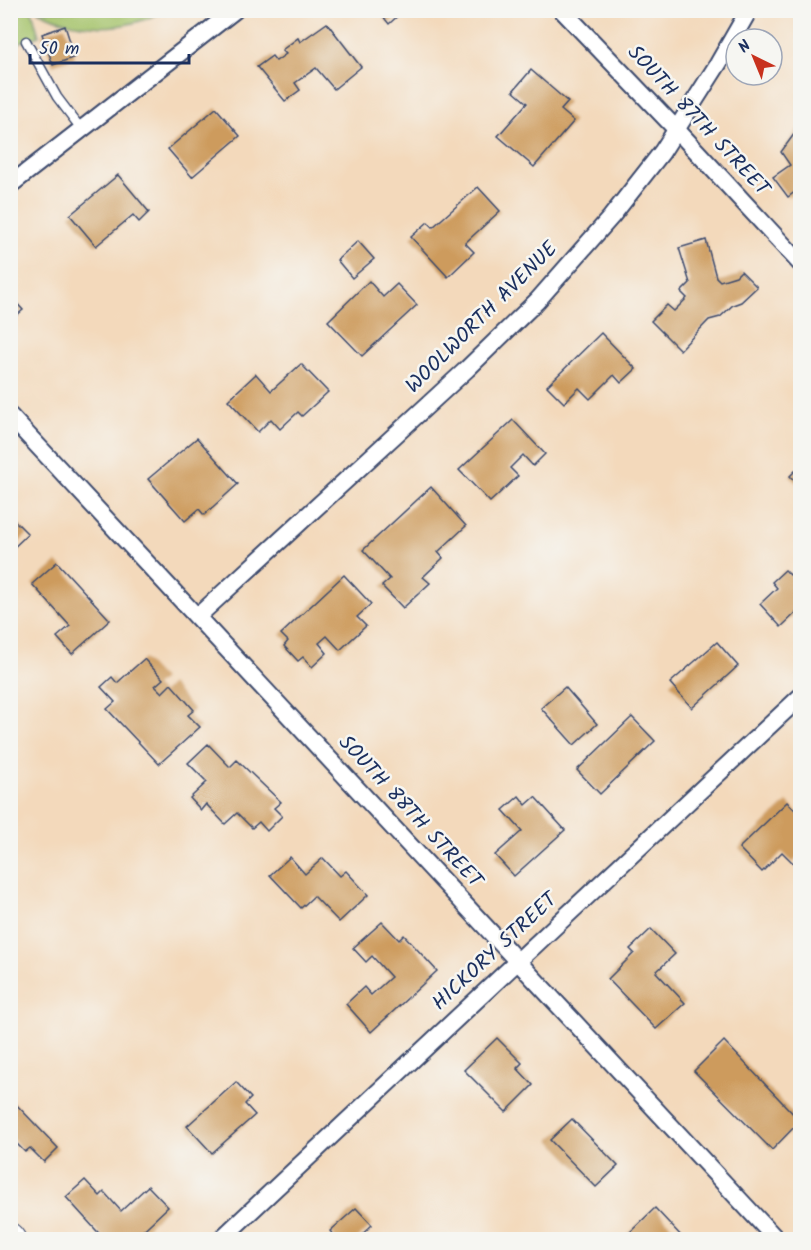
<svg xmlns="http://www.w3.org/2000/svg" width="811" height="1250" font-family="Kalam,sans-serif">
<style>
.green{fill:#a5c36a;stroke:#607964;stroke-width:1.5}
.building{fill:#cd9b5d}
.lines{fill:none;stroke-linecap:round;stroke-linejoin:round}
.service-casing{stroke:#3b486c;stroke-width:11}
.minor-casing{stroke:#3b486c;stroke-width:20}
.primary-casing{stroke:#3b486c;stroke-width:28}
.service{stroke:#fff;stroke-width:8}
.minor{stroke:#fff;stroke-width:16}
.primary{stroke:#fff;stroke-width:26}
.labels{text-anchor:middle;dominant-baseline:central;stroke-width:5;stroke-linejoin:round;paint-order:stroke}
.street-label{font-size:21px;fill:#1b2f5e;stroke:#f6f6f2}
</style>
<rect width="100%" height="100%" fill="#f6f6f2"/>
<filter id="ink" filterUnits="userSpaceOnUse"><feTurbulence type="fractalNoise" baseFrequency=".0167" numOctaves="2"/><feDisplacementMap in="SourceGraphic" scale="12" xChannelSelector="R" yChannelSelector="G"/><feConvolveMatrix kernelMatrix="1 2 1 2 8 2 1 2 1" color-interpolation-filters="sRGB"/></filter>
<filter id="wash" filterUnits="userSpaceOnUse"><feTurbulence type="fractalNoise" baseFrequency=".008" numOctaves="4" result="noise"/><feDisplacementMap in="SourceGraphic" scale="24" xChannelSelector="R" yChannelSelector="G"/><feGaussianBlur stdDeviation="1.35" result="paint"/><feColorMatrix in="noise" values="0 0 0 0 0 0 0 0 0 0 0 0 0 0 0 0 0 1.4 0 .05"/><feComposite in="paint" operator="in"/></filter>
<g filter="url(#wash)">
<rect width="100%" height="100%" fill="#f3d9bb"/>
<!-- green -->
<g class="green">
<path d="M 10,11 L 32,11 L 39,36 L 12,45 Z"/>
<path d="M 37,11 L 164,11 C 123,33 78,31 37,11 Z"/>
</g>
<g id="blocks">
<!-- building -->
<g class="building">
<path d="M 378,10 L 404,10 L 389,24 Z"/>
<path d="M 327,23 L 361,67 L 334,89 L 316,68 L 295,83 L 300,90 L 285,101 L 257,67 L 272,56 L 276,61 L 286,54 L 282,50 L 298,38 L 300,42 Z"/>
<path d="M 65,26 L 75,57 L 53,65 L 42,34 Z"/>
<path d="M 531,70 L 568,102 L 561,110 L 574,121 L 534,167 L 498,136 L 527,103 L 513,91 Z"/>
<path d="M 216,108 L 240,136 L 192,177 L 168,149 Z"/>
<path d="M 800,126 L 800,152 L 798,154 L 800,158 L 800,188 L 788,197 L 773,177 L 790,165 L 781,152 Z"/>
<path d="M 118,175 L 149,212 L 139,222 L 133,215 L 96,246 L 70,215 Z"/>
<path d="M 478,187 L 500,211 L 465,243 L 474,252 L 448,277 L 411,237 L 428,222 L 433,227 Z"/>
<path d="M 706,240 L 716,277 L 720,281 L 736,276 L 741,271 L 757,287 L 741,302 L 733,305 L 720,317 L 709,320 L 680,350 L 651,321 L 667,305 L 674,311 L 687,298 L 681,292 L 690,283 L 679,248 Z"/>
<path d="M 358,241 L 374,259 L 352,278 L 337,260 Z"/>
<path d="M 369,281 L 383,297 L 397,284 L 417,305 L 362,356 L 328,321 Z"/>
<path d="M 10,296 L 23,310 L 10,321 Z"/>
<path d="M 601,333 L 636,369 L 621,383 L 614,375 L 590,399 L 579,388 L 564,403 L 547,386 Z"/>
<path d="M 301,364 L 328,392 L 302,416 L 298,412 L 280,429 L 271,419 L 258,432 L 228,400 L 256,374 L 271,391 Z"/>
<path d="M 513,420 L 545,454 L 533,466 L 523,455 L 510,468 L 518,476 L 490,502 L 459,470 Z"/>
<path d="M 197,438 L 238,484 L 204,515 L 199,509 L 185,521 L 148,479 Z"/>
<path d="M 800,466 L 800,487 L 790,476 Z"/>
<path d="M 431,487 L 466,526 L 438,552 L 443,558 L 423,577 L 430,583 L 403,608 L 382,586 L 390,579 L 363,550 Z"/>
<path d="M 10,516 L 28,534 L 10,551 Z"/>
<path d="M 57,562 L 110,620 L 72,654 L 57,637 L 70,626 L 32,584 Z"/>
<path d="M 800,565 L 800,609 L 781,627 L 760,604 L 777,588 L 772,582 L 785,570 L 790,575 Z"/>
<path d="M 344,575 L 371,604 L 357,617 L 366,626 L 340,650 L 327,636 L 319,643 L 327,653 L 312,667 L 303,657 L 298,661 L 284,646 L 288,641 L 281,634 Z"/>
<path d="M 717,642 L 738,666 L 692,708 L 670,683 Z"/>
<path d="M 144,659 L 163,679 L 155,686 L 162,693 L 171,684 L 194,710 L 188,715 L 200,727 L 159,764 L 107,709 L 115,702 L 101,687 L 112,677 L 117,683 Z"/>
<path d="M 565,687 L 597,724 L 574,745 L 541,708 Z"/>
<path d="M 632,717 L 655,741 L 600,794 L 577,770 Z"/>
<path d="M 208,744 L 230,767 L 237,760 L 281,802 L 274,808 L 282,816 L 267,831 L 259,822 L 252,828 L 237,813 L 225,824 L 206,804 L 201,810 L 190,798 L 207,782 L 188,763 Z"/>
<path d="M 519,796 L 526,805 L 535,797 L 565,830 L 514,876 L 495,855 L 522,831 L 503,810 Z"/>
<path d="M 787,802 L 800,815 L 800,855 L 793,863 L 782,852 L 762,872 L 739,848 Z"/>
<path d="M 290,857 L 305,874 L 323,858 L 340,876 L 346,871 L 368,895 L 339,922 L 314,896 L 301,908 L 270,875 Z"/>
<path d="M 382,922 L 399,940 L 404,935 L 437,971 L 371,1032 L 346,1004 L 364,987 L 371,995 L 391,977 L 372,956 L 366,962 L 353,948 Z"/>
<path d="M 651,929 L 675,954 L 656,972 L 685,1003 L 656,1029 L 608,979 L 634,953 L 630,949 Z"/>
<path d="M 497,1038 L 522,1063 L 517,1068 L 533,1085 L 506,1112 L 464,1070 Z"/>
<path d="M 724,1041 L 800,1121 L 772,1150 L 694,1071 Z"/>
<path d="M 236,1082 L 251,1098 L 245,1104 L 255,1115 L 212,1153 L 187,1126 Z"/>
<path d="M 10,1098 L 58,1148 L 44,1162 L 30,1148 L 25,1152 L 10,1137 Z"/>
<path d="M 572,1119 L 618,1166 L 596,1187 L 550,1140 Z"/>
<path d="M 85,1180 L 100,1196 L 104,1192 L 121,1211 L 148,1186 L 168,1207 L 133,1240 L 105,1240 L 66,1197 Z"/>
<path d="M 356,1208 L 372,1225 L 356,1240 L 333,1240 L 335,1237 L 330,1231 Z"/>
<path d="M 655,1208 L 685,1240 L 633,1240 L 628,1234 Z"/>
</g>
</g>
</g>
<g filter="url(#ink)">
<use href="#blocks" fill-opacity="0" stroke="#3b486c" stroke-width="1.5"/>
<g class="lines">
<defs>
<path id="service" d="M 26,41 L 57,97 L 82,130"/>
<g id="minor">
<path d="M 562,10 L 676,129 L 800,263"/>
<path d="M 10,185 L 235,10"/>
<path d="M 10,416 L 777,1240"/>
<path d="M 198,616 L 467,369 L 537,301 L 611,217 L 662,152 L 718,64 L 749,10"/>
<path d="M 220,1240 L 800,697"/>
</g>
<path id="primary" d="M 10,1236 L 13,1240"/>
</defs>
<!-- service casing -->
<use href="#service" class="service-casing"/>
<!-- minor casing -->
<use href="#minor" class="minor-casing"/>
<!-- primary casing -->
<use href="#primary" class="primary-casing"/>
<!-- service -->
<use href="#service" class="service"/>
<!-- minor -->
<use href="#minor" class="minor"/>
<!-- primary -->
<use href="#primary" class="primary"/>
</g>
</g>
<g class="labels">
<!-- street labels -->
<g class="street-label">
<text transform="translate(698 121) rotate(47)">SOUTH 87TH STREET</text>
<text transform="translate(482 318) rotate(-45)">WOOLWORTH AVENUE</text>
<text transform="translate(410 812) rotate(47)">SOUTH 88TH STREET</text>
<text transform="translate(495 952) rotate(-43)">HICKORY STREET</text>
</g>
</g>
<!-- margin -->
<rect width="811" height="1250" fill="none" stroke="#f6f6f2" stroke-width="36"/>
<!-- north arrow -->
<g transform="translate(754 57) rotate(317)"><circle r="28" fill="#f6f6f2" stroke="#9ea6b7" stroke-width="1.5"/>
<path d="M0-4.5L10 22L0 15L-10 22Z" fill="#c8321e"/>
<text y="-9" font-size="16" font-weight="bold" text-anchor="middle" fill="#1b2f5e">N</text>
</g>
<!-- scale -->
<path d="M30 54v9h159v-9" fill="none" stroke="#1b2f5e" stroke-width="3"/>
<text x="39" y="54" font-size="18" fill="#1b2f5e" stroke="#f6f6f2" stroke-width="4.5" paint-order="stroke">50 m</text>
</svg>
